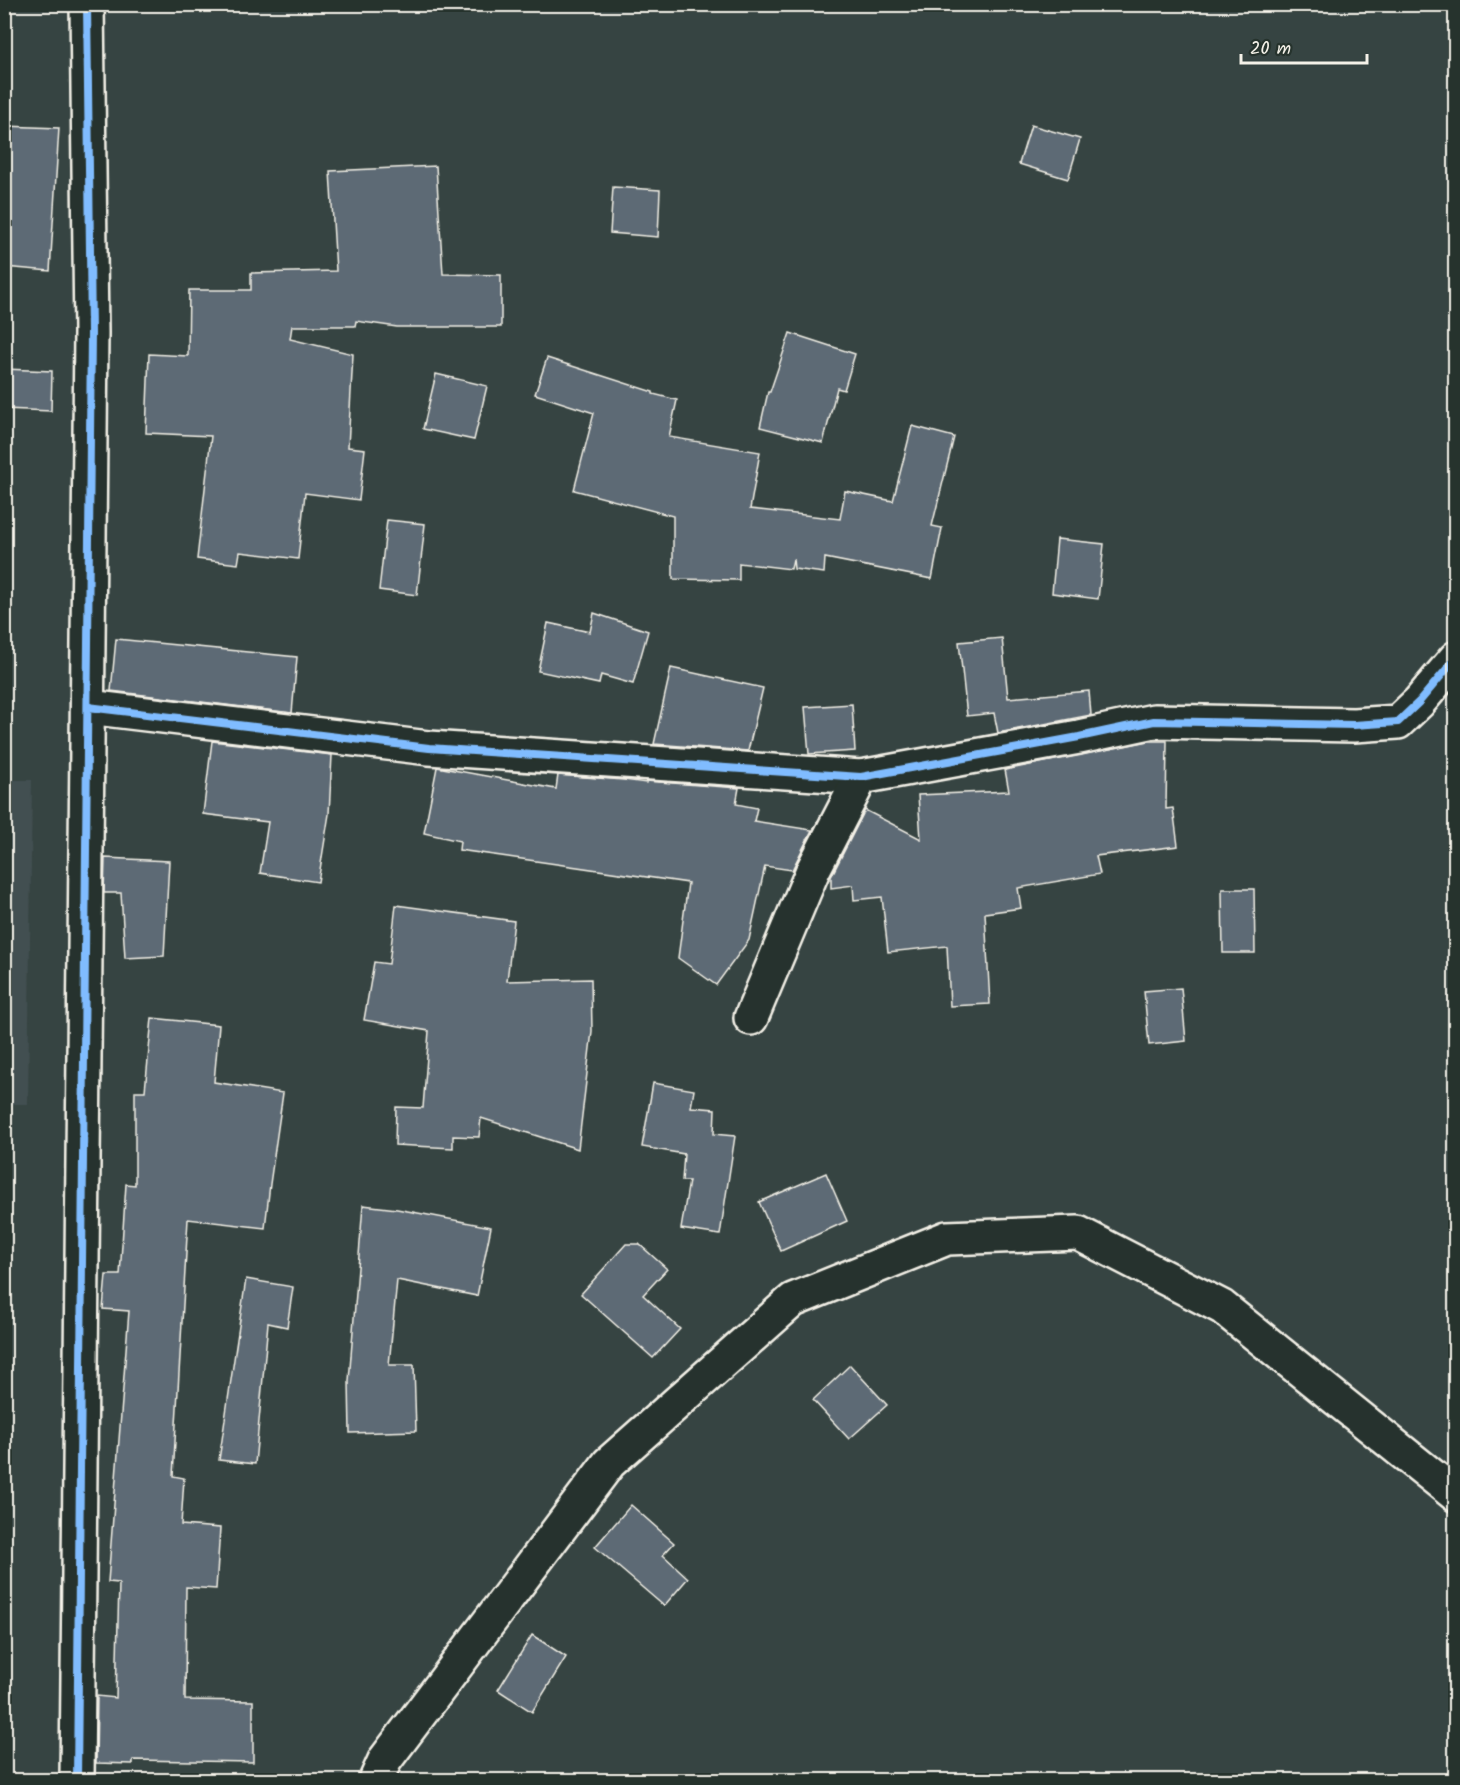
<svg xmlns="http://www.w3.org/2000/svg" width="1460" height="1785" font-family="Kalam,sans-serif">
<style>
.built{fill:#424f51}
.building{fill:#5d6a74;stroke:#f4f1e8;stroke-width:1.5}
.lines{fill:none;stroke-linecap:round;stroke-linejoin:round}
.minor-casing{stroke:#f4f1e8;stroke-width:38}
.tertiary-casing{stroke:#f4f1e8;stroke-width:38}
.secondary-casing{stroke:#f4f1e8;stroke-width:38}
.minor{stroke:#26332d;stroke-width:33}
.tertiary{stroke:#26332d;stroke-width:33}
.secondary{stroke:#26332d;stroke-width:33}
.cycleway-casing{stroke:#26332d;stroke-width:11}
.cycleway{stroke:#80bcff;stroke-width:8}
</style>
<rect width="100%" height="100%" fill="#364442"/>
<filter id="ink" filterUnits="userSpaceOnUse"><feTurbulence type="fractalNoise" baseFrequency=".0167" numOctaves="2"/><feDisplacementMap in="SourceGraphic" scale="12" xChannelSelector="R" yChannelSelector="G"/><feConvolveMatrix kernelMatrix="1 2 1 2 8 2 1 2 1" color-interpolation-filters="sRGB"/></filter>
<g filter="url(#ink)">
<!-- built -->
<path class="built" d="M 5,780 L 32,780 L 28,1104 L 5,1104 Z"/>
<!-- building -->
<g class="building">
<path d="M 1031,125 L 1080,139 L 1068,179 L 1019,164 Z"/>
<path d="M 4,126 L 59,128 L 50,271 L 4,267 Z"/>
<path d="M 436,166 L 443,274 L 501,275 L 501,327 L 397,327 L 356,321 L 355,326 L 292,326 L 290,339 L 353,354 L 348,447 L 365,449 L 359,500 L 305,493 L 298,559 L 240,552 L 238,564 L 197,559 L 211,436 L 146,433 L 149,354 L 188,356 L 189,290 L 251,290 L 251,273 L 336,271 L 330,171 Z"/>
<path d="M 613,187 L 660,190 L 658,237 L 610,233 Z"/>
<path d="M 790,333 L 855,354 L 844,390 L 837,388 L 823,443 L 760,427 L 768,392 L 770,392 Z"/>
<path d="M 547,358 L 653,392 L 653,394 L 677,400 L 669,437 L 760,452 L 750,509 L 840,519 L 845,491 L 893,501 L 912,426 L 954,437 L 932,526 L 942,528 L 932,579 L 825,558 L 824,573 L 794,569 L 793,559 L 791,569 L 739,563 L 739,580 L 673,579 L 673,516 L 574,490 L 594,413 L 535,394 Z"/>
<path d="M 4,369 L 52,371 L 51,411 L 4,409 Z"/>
<path d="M 436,374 L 487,386 L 474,440 L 423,429 Z"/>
<path d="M 387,520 L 425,524 L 417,595 L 379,590 Z"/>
<path d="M 1057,539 L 1104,544 L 1098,599 L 1052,593 Z"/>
<path d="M 594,613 L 648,631 L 633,684 L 601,675 L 599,684 L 538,671 L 548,623 L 590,632 Z"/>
<path d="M 1002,638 L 1008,698 L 1089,691 L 1091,715 L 998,733 L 994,713 L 967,716 L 959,642 Z"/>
<path d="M 116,639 L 297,657 L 292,713 L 111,691 Z"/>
<path d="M 671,668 L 763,688 L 748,751 L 654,744 Z"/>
<path d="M 852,704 L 855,751 L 809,754 L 805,707 Z"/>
<path d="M 212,741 L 332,755 L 329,814 L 318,882 L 260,873 L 268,822 L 203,814 Z"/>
<path d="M 1149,741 L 1167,741 L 1166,809 L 1173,808 L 1178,846 L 1096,856 L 1100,874 L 1018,888 L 1021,908 L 985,913 L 990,1004 L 950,1006 L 947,946 L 888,952 L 882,897 L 854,900 L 853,885 L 831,888 L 831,877 L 865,810 L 921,839 L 918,795 L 1009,791 L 1005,770 Z"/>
<path d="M 437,767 L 556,789 L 558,775 L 624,780 L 646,783 L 646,781 L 739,788 L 736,804 L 757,808 L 754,821 L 812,830 L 792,870 L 765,866 L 749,940 L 716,985 L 678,958 L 688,883 L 459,850 L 460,841 L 424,833 Z"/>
<path d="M 105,858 L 169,861 L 164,956 L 125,958 L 121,893 L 104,893 Z"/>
<path d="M 1222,889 L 1254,889 L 1255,953 L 1223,953 Z"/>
<path d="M 396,905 L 514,921 L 507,981 L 591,979 L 592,1031 L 578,1149 L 481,1118 L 479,1137 L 453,1136 L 453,1148 L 395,1145 L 396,1107 L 423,1108 L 429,1031 L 364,1020 L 374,962 L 389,964 Z"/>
<path d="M 1181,988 L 1186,1041 L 1149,1045 L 1144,991 Z"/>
<path d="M 152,1018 L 219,1025 L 214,1082 L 283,1093 L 270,1184 L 265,1228 L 188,1219 L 173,1476 L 184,1478 L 181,1525 L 220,1528 L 216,1589 L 186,1587 L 185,1700 L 253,1701 L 253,1762 L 133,1760 L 133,1764 L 96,1763 L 97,1696 L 116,1698 L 119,1583 L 108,1582 L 129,1311 L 103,1309 L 106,1275 L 120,1275 L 126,1184 L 135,1185 L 135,1091 L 145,1091 Z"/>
<path d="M 653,1083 L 694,1090 L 691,1107 L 715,1109 L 714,1134 L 735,1136 L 720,1235 L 681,1229 L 689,1181 L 682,1181 L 684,1154 L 642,1147 Z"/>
<path d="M 826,1173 L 847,1221 L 781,1251 L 759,1202 Z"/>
<path d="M 363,1205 L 397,1209 L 491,1227 L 477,1296 L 397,1280 L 389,1365 L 414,1365 L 416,1431 L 350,1433 L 349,1381 Z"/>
<path d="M 626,1244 L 639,1244 L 667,1269 L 643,1295 L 680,1329 L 653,1358 L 581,1294 Z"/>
<path d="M 246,1279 L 293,1287 L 287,1327 L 268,1323 L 255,1464 L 219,1460 Z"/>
<path d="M 850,1365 L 887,1405 L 849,1439 L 813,1400 Z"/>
<path d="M 631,1505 L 674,1543 L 663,1555 L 688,1578 L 664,1606 L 595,1547 Z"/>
<path d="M 532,1635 L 566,1657 L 532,1712 L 498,1690 Z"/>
</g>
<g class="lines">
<defs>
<g id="minor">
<path d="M 88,707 L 429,748 L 861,777 L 1079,737 L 1154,721 L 1354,725 L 1398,722 L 1419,702 L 1456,658"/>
<path d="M 751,1018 L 813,870 L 861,777"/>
</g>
<path id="tertiary" d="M 77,1780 L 91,333 L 87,4"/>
<path id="secondary" d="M 376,1780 L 385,1760 L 609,1463 L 793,1300 L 947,1238 L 1078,1233 L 1222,1307 L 1456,1495"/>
</defs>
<!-- minor casing -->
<use href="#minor" class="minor-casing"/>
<!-- tertiary casing -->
<use href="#tertiary" class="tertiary-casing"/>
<!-- secondary casing -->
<use href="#secondary" class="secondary-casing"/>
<!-- minor -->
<use href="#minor" class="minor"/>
<!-- tertiary -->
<use href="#tertiary" class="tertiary"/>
<!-- secondary -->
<use href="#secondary" class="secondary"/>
<defs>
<g id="cycleway">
<path d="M 88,707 L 429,748 L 861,777 L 1079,737 L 1154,721 L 1354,725 L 1398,722 L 1419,702 L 1456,658"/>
<path d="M 77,1780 L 91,333 L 87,4"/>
</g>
</defs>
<!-- cycleway casing -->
<use href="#cycleway" class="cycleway-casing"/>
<!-- cycleway -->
<use href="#cycleway" class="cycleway"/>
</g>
</g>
<!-- margin -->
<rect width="1460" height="1785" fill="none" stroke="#26332d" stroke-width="24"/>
<rect x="12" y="12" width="1436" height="1761" fill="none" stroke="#f4f1e8" stroke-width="2" filter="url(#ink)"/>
<!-- scale -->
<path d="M1241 54v9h126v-9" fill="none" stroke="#f4f1e8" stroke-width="3"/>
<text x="1250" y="54" font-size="18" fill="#f4f1e8" stroke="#26332d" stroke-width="4.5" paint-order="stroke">20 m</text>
</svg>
